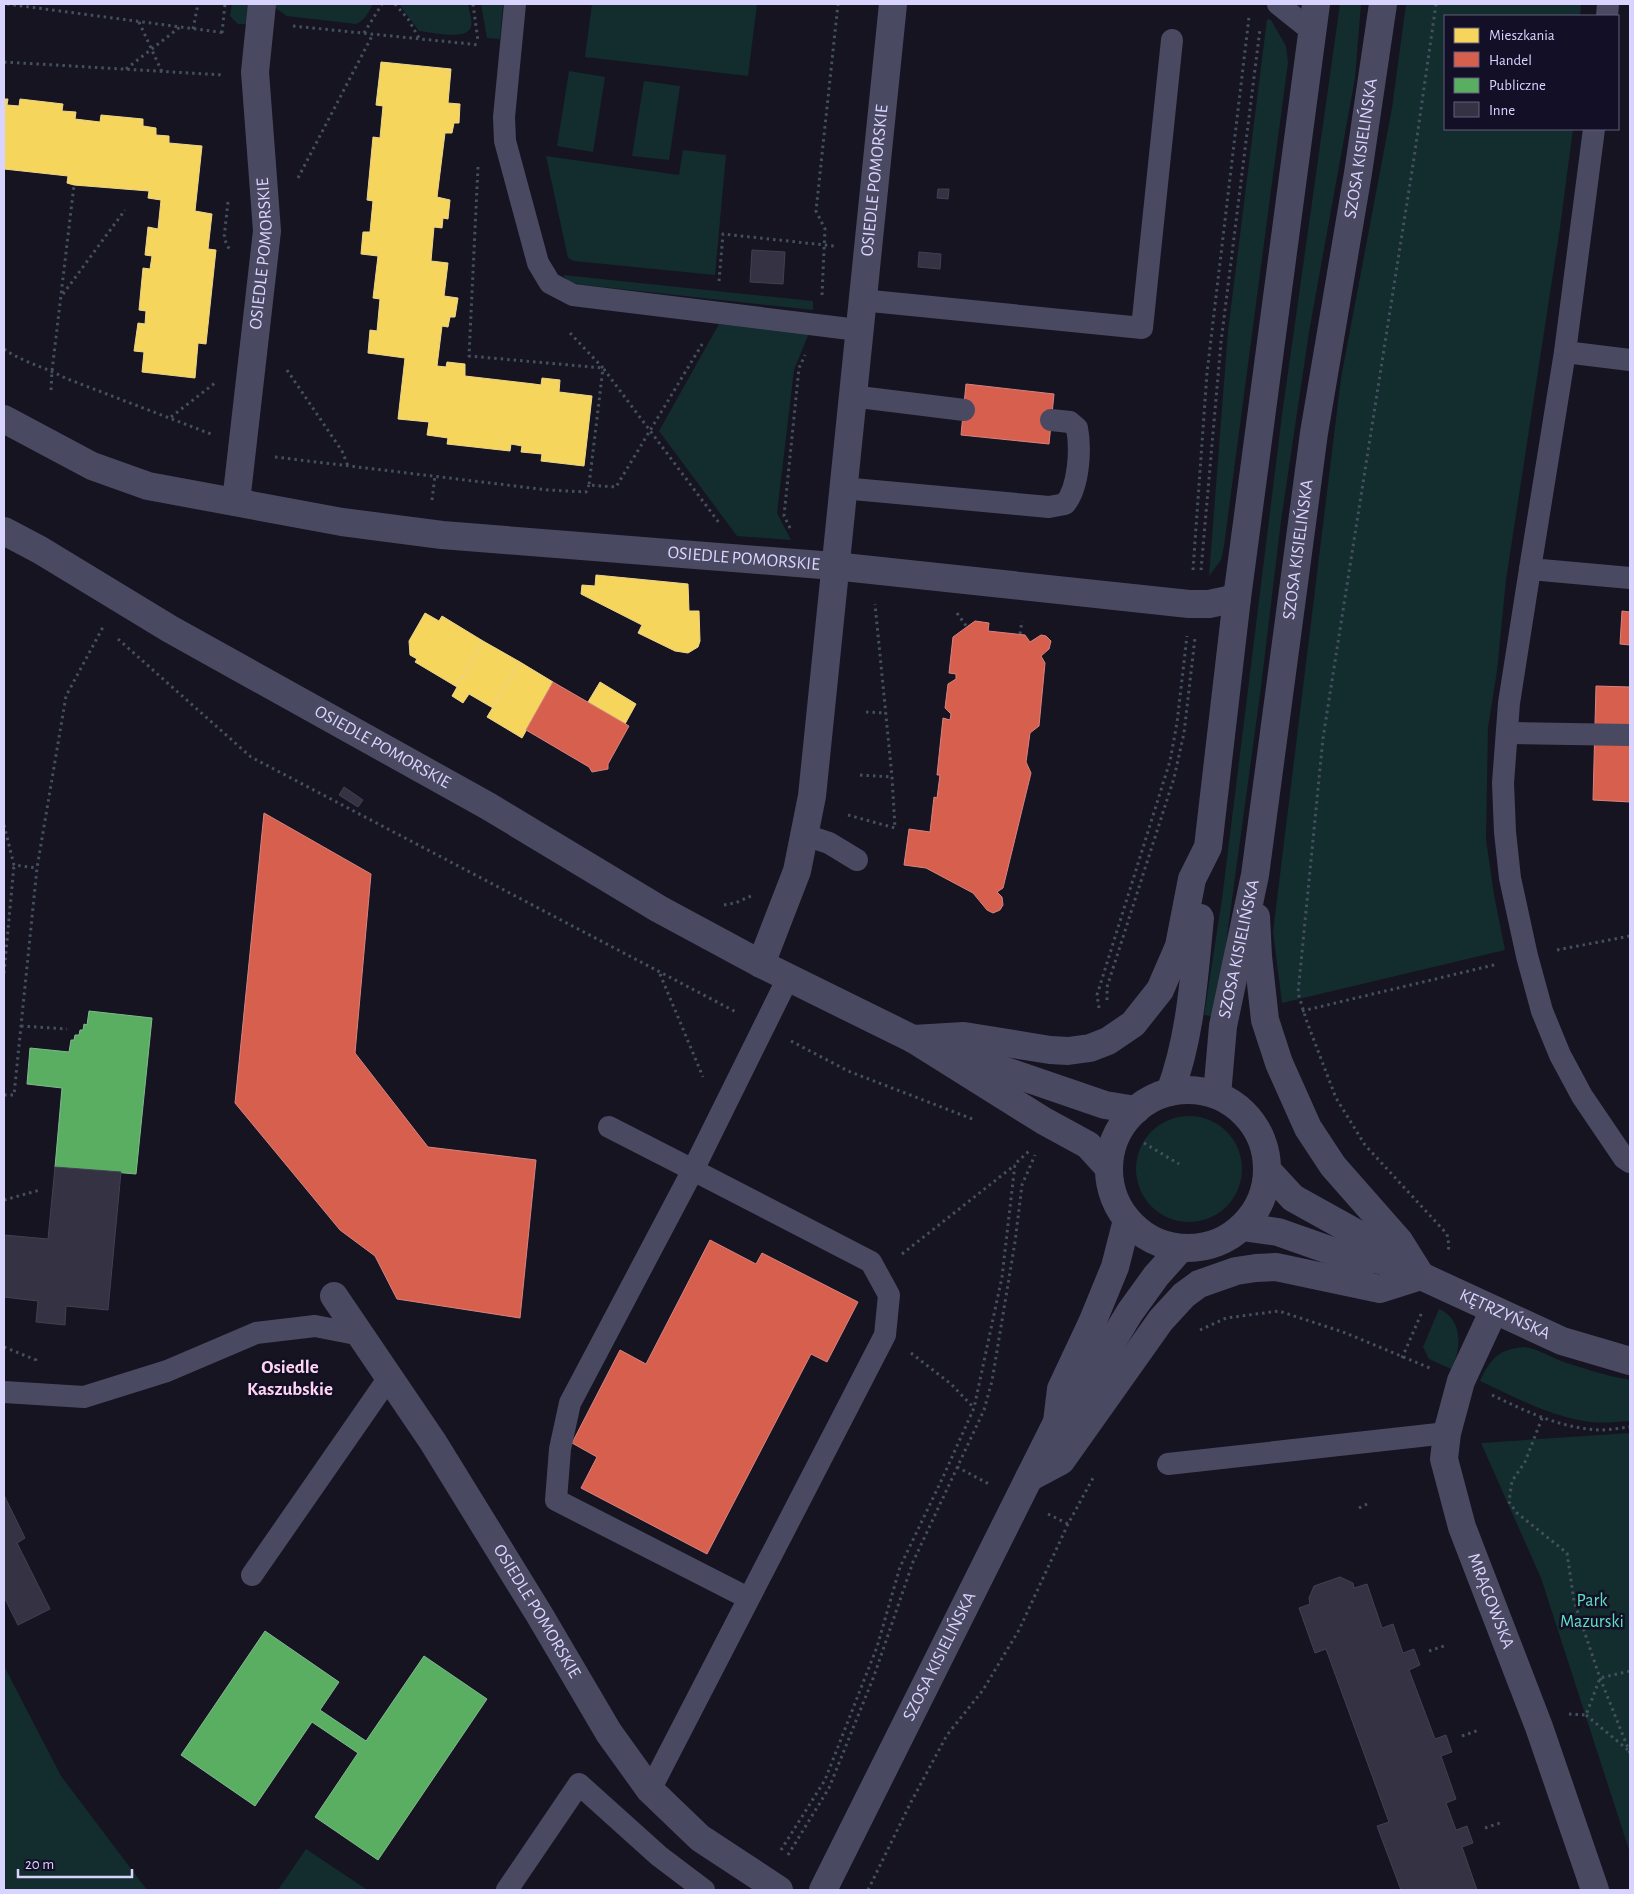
<svg xmlns="http://www.w3.org/2000/svg" width="1634" height="1894" font-family="'Alegreya Sans',sans-serif">
<style>
.green{fill:#132c2d}
.homes{fill:#f6d55c;stroke:#edd58d}
.shops{fill:#d6604d;stroke:#d78382}
.public{fill:#5aae61;stroke:#80b990}
.building{fill:#343243;stroke:#433f54}
.lines{fill:none;stroke-linecap:round;stroke-linejoin:round}
.path{stroke:#44505f;stroke-width:3;stroke-dasharray:2.5 4;stroke-linecap:butt}
.service{stroke:#4a4962;stroke-width:22}
.minor{stroke:#4a4962;stroke-width:28}
.tertiary{stroke:#4a4962;stroke-width:28}
.labels{text-anchor:middle;dominant-baseline:central;stroke-width:5;stroke-linejoin:round;paint-order:stroke}
.street-label{font-size:18px;fill:#d9d4ff;stroke:#130f26}
.park-label{font-size:18px;fill:#5fe0c0;stroke:#130f26}
.neighbourhood-label{font-size:19px;font-weight:bold;fill:#ffd6f0;stroke:#130f26}
</style>
<rect width="100%" height="100%" fill="#161421"/>
<!-- green -->
<g class="green">
<path d="M 232,4 L 251,4 L 249,24 L 238,24 L 230,16 Z"/>
<path d="M 274,4 L 373,4 C 369,11 365,21 356,24 L 287,16 L 274,7 Z"/>
<path d="M 399,4 L 468,4 C 469,11 473,21 471,27 C 467,41 430,32 419,31 Z"/>
<path d="M 481,4 L 503,4 L 500,39 L 487,38 Z"/>
<path d="M 592,4 L 757,4 L 748,76 L 585,57 Z"/>
<path d="M 1340,4 L 1361,4 L 1355,78 L 1309,332 L 1281,521 L 1261,687 L 1216,1017 L 1204,1015 L 1222,899 L 1282,415 Z"/>
<path d="M 1406,4 L 1581,4 L 1580,16 L 1445,16 L 1445,129 L 1573,129 L 1560,228 L 1506,580 L 1497,671 L 1488,728 L 1486,839 L 1494,895 L 1505,950 L 1282,1003 L 1273,932 L 1341,378 L 1392,108 Z"/>
<path d="M 1267,19 L 1271,20 L 1286,46 L 1288,62 L 1224,546 L 1221,560 L 1209,576 L 1228,331 Z"/>
<path d="M 569,71 L 605,77 L 593,152 L 557,146 Z"/>
<path d="M 644,81 L 680,86 L 669,160 L 632,156 Z"/>
<path d="M 683,150 L 726,155 L 715,275 L 574,261 L 568,258 L 546,156 L 679,175 Z"/>
<path d="M 563,275 L 813,301 L 813,310 L 584,285 L 569,282 Z"/>
<path d="M 719,324 L 809,333 L 794,370 L 777,513 L 791,540 L 737,536 L 659,431 Z"/>
<circle cx="1189" cy="1169" r="53"/>
<path d="M 1439,1309 C 1463,1319 1462,1350 1451,1369 L 1429,1359 L 1423,1347 Z"/>
<path d="M 1524,1347 C 1538,1349 1549,1356 1561,1361 C 1584,1369 1607,1376 1630,1380 L 1630,1421 C 1615,1422 1599,1424 1584,1421 C 1547,1415 1513,1396 1480,1381 C 1490,1359 1499,1349 1524,1347 Z"/>
<path d="M 1630,1433 L 1630,1853 L 1541,1578 L 1481,1443 Z"/>
<path d="M 4,1666 L 61,1776 L 147,1890 L 4,1890 Z"/>
<path d="M 306,1849 L 366,1889 L 365,1890 L 278,1890 Z"/>
</g>
<!-- homes -->
<g class="homes">
<path d="M 381,62 L 451,69 L 448,103 L 460,104 L 459,123 L 454,123 L 452,133 L 445,133 L 437,197 L 450,200 L 448,219 L 443,218 L 442,228 L 434,227 L 431,261 L 448,263 L 444,296 L 458,298 L 455,317 L 450,317 L 448,327 L 442,326 L 437,366 L 446,367 L 447,362 L 465,364 L 465,376 L 534,384 L 541,385 L 542,378 L 560,380 L 559,392 L 592,396 L 584,466 L 541,461 L 542,454 L 521,452 L 522,446 L 511,444 L 510,451 L 447,444 L 448,438 L 427,435 L 429,422 L 398,419 L 405,358 L 368,353 L 370,330 L 377,331 L 380,299 L 373,298 L 378,256 L 361,254 L 363,232 L 370,232 L 373,201 L 367,200 L 373,137 L 380,138 L 383,106 L 376,105 Z"/>
<path d="M 4,99 L 8,99 L 7,105 L 19,106 L 20,99 L 63,104 L 62,111 L 76,112 L 75,119 L 100,122 L 101,115 L 143,119 L 143,126 L 156,128 L 156,135 L 169,136 L 169,143 L 202,146 L 195,211 L 212,214 L 208,249 L 216,250 L 206,344 L 198,343 L 195,378 L 142,372 L 144,352 L 134,351 L 138,323 L 145,324 L 146,311 L 139,310 L 143,268 L 150,269 L 152,256 L 145,255 L 148,227 L 158,229 L 161,200 L 148,198 L 149,191 L 74,185 L 67,183 L 68,176 L 4,169 Z"/>
<path d="M 596,575 L 688,584 L 689,611 L 699,611 L 700,641 L 698,647 L 688,653 L 675,651 L 638,633 L 642,625 L 581,594 L 582,585 L 595,586 Z"/>
<path d="M 425,613 L 439,621 L 442,616 L 483,641 L 457,687 L 415,662 L 417,659 L 410,655 L 409,641 Z"/>
<path d="M 483,641 L 520,662 L 493,708 L 469,694 L 463,703 L 452,696 Z"/>
<path d="M 520,662 L 553,682 L 522,738 L 487,717 Z"/>
<path d="M 600,682 L 636,704 L 625,724 L 588,702 Z"/>
</g>
<!-- shops -->
<g class="shops">
<path d="M 966,384 L 1054,394 L 1049,444 L 961,435 Z"/>
<path d="M 1622,611 L 1630,612 L 1630,645 L 1620,644 Z"/>
<path d="M 975,621 L 989,623 L 988,631 L 1025,635 L 1030,642 L 1041,635 L 1046,636 L 1051,641 L 1049,649 L 1041,656 L 1045,663 L 1039,726 L 1030,733 L 1026,762 L 1031,773 L 1003,888 L 997,892 L 1002,897 L 1003,905 L 1000,910 L 993,913 L 987,910 L 973,893 L 926,868 L 904,865 L 909,829 L 930,832 L 934,797 L 937,798 L 940,775 L 937,775 L 943,718 L 950,720 L 951,714 L 945,708 L 948,684 L 956,679 L 956,674 L 949,673 L 953,637 Z"/>
<path d="M 553,682 L 629,726 L 608,764 L 608,769 L 592,772 L 589,767 L 526,730 Z"/>
<path d="M 1596,686 L 1630,687 L 1630,802 L 1593,800 Z"/>
<path d="M 264,813 L 371,874 L 355,1053 L 428,1147 L 536,1160 L 520,1318 L 397,1299 L 375,1256 L 340,1230 L 235,1103 Z"/>
<path d="M 710,1240 L 756,1264 L 762,1253 L 858,1302 L 827,1362 L 811,1354 L 707,1554 L 581,1488 L 597,1457 L 572,1443 L 620,1350 L 646,1364 Z"/>
</g>
<!-- public -->
<g class="public">
<path d="M 89,1011 L 152,1018 L 136,1174 L 55,1167 L 62,1088 L 27,1084 L 30,1048 L 69,1052 L 71,1040 L 74,1040 L 75,1035 L 79,1035 L 80,1030 L 83,1030 L 84,1024 L 87,1025 Z"/>
<path d="M 265,1631 L 339,1682 L 320,1710 L 366,1741 L 424,1656 L 487,1699 L 378,1860 L 315,1817 L 358,1753 L 312,1722 L 255,1806 L 181,1755 Z"/>
</g>
<!-- building -->
<g class="building">
<path d="M 938,189 L 949,189 L 948,199 L 937,198 Z"/>
<path d="M 752,250 L 785,252 L 783,284 L 750,282 Z"/>
<path d="M 919,252 L 941,254 L 940,269 L 918,267 Z"/>
<path d="M 344,787 L 363,800 L 358,807 L 339,795 Z"/>
<path d="M 55,1167 L 121,1172 L 108,1310 L 66,1306 L 65,1325 L 36,1322 L 38,1301 L 4,1297 L 4,1235 L 48,1239 Z"/>
<path d="M 4,1495 L 25,1538 L 17,1543 L 50,1609 L 18,1625 L 4,1597 Z"/>
<path d="M 1340,1577 L 1353,1583 L 1354,1588 L 1367,1584 L 1382,1628 L 1393,1624 L 1403,1653 L 1414,1649 L 1420,1665 L 1409,1670 L 1435,1739 L 1446,1735 L 1452,1752 L 1441,1756 L 1456,1799 L 1446,1803 L 1456,1830 L 1467,1826 L 1473,1843 L 1462,1847 L 1477,1890 L 1401,1890 L 1377,1826 L 1389,1822 L 1326,1649 L 1315,1653 L 1299,1608 L 1310,1604 L 1309,1598 L 1314,1586 Z"/>
</g>
<g class="lines">
<!-- path -->
<g class="path">
<path d="M 7,4 L 226,33"/>
<path d="M 395,4 L 408,19 L 419,38"/>
<path d="M 473,4 L 478,41"/>
<path d="M 1436,4 L 1414,158 L 1323,738 L 1298,993 L 1307,1022 L 1336,1098 L 1365,1145 L 1447,1234 L 1449,1246 L 1448,1251"/>
<path d="M 139,22 L 162,72"/>
<path d="M 293,26 L 480,45"/>
<path d="M 193,29 L 198,4"/>
<path d="M 222,33 L 225,4"/>
<path d="M 364,33 L 382,4"/>
<path d="M 4,62 L 223,75"/>
<path d="M 126,69 L 180,27"/>
<path d="M 478,167 L 469,356 L 603,368 L 720,524"/>
<path d="M 298,178 L 373,34"/>
<path d="M 228,202 L 224,238 L 230,251"/>
<path d="M 719,281 L 723,234 L 834,246"/>
<path d="M 63,294 L 125,210"/>
<path d="M 822,295 L 825,229 L 816,211 L 838,4"/>
<path d="M 570,333 L 603,368 L 589,485 L 616,487 L 704,341"/>
<path d="M 4,349 C 22,362 45,367 65,378 L 211,434"/>
<path d="M 287,370 L 342,451 L 348,466"/>
<path d="M 51,390 L 52,371 L 74,185"/>
<path d="M 171,417 L 215,383"/>
<path d="M 275,457 L 548,490 L 586,492 L 589,485"/>
<path d="M 432,500 L 435,476"/>
<path d="M 790,528 L 784,516 L 799,368 L 805,355"/>
<path d="M 1193,570 L 1207,373 L 1249,17"/>
<path d="M 1201,570 L 1221,342 L 1260,29"/>
<path d="M 957,613 L 967,627"/>
<path d="M 1020,634 L 1022,621"/>
<path d="M 118,639 L 251,757 L 736,1012"/>
<path d="M 866,712 L 886,713"/>
<path d="M 860,775 L 892,777"/>
<path d="M 848,815 L 895,828 L 892,777 L 875,604"/>
<path d="M 4,825 L 14,865 L 37,868"/>
<path d="M 724,905 L 735,903 L 751,896"/>
<path d="M 1557,950 L 1630,936"/>
<path d="M 4,973 L 14,865"/>
<path d="M 660,974 L 703,1077"/>
<path d="M 1107,1000 L 1107,987 L 1174,778 L 1184,733 L 1195,638"/>
<path d="M 1099,1008 L 1097,995 L 1170,761 L 1177,723 L 1187,636"/>
<path d="M 1302,1011 L 1498,964"/>
<path d="M 21,1026 L 67,1029"/>
<path d="M 791,1041 L 848,1071 L 975,1120"/>
<path d="M 4,1095 L 14,1095 L 37,868 L 66,696 L 103,627"/>
<path d="M 1144,1143 L 1179,1164"/>
<path d="M 4,1200 L 40,1190"/>
<path d="M 902,1254 L 1015,1165"/>
<path d="M 1200,1330 L 1226,1318 L 1279,1311 L 1343,1332 L 1430,1368"/>
<path d="M 4,1347 L 36,1360 L 35,1364"/>
<path d="M 911,1353 L 951,1384 L 974,1408"/>
<path d="M 1402,1358 L 1422,1312"/>
<path d="M 1492,1395 C 1527,1412 1561,1428 1599,1430 C 1609,1430 1620,1428 1630,1427"/>
<path d="M 1542,1418 L 1525,1462 L 1512,1481 L 1509,1502 L 1517,1513 L 1567,1553 L 1574,1601 L 1600,1678 L 1630,1753"/>
<path d="M 957,1467 L 989,1484"/>
<path d="M 1359,1508 L 1367,1504"/>
<path d="M 1048,1514 L 1068,1524"/>
<path d="M 1429,1651 L 1447,1645"/>
<path d="M 1569,1714 L 1586,1715 L 1600,1678 L 1630,1671"/>
<path d="M 1586,1715 L 1628,1750"/>
<path d="M 1462,1736 L 1479,1730"/>
<path d="M 1485,1828 L 1503,1822"/>
<path d="M 781,1850 L 825,1780 L 877,1647 L 900,1567 L 943,1477 L 974,1408 L 1002,1277 L 1015,1164 L 1029,1151"/>
<path d="M 788,1855 L 829,1788 L 874,1676 L 913,1562 L 984,1410 L 992,1381 L 1015,1242 L 1022,1185 L 1035,1155"/>
<path d="M 868,1890 L 911,1802 L 947,1735 L 983,1690 L 1019,1630 L 1068,1524 L 1093,1478"/>
</g>
<!-- service -->
<g class="service">
<path d="M 515,4 L 504,117 L 505,141 L 538,263 L 550,283 L 573,295 L 858,330"/>
<path d="M 1278,4 L 1313,32"/>
<path d="M 1607,16 L 1608,4"/>
<path d="M 1594,129 L 1565,352 L 1530,569 L 1630,578"/>
<path d="M 861,300 L 1142,328 L 1172,40"/>
<path d="M 1565,352 L 1630,360"/>
<path d="M 851,396 L 964,410"/>
<path d="M 842,488 L 1049,507 L 1065,504 C 1079,487 1081,449 1077,428 L 1070,422 L 1051,420"/>
<path d="M 1530,569 L 1509,703 L 1503,783 L 1505,832 L 1510,878 L 1527,956 L 1542,1011 L 1560,1055 L 1582,1096 L 1624,1158 L 1630,1162"/>
<path d="M 1508,733 L 1630,735"/>
<path d="M 805,835 L 829,843 L 857,860"/>
<path d="M 609,1127 L 693,1170 L 570,1403 L 560,1449 L 556,1500 L 748,1598"/>
<path d="M 4,1392 L 84,1397 L 167,1371 L 256,1333 L 315,1326 L 361,1335"/>
<path d="M 1168,1464 L 1447,1433"/>
<path d="M 252,1575 L 390,1376"/>
<path d="M 650,1790 L 885,1335 L 889,1295 L 871,1262 L 693,1170 L 788,978"/>
<path d="M 507,1890 L 579,1784 L 659,1856 L 704,1890"/>
</g>
<!-- minor -->
<g class="minor">
<path id="s1" d="M 4,419 L 92,466 L 148,486 L 342,522 L 442,535 L 834,566 L 1189,604 L 1209,604 L 1237,598"/>
<path id="s2" d="M 236,502 L 267,231 L 255,72 L 262,4"/>
<path id="s3" d="M 761,964 L 797,871 L 812,796 L 893,4"/>
<path id="s4" d="M 334,1296 L 433,1442 L 539,1614 L 609,1733 L 650,1790 L 700,1838 L 779,1890"/>
<path id="s5" d="M 1494,1310 L 1461,1381 L 1447,1433 L 1444,1459 L 1462,1527 L 1539,1727 L 1595,1890"/>
</g>
<!-- tertiary -->
<g class="tertiary">
<path id="s6" d="M 4,531 L 40,550 L 170,629 L 488,806 L 659,909 L 761,964 L 913,1039 L 1044,1121 L 1088,1145 L 1109,1168"/>
<path d="M 1256,917 L 1258,956 L 1265,1020 L 1279,1063 L 1308,1128 L 1333,1166 L 1399,1241 L 1421,1276"/>
<path d="M 913,1039 L 964,1036 L 1050,1050 L 1068,1051 L 1090,1048 L 1108,1041 L 1133,1024 L 1160,990 L 1179,946 L 1192,879 L 1208,847 L 1237,598 L 1316,4"/>
<path d="M 959,1055 L 1105,1105 L 1136,1110"/>
<circle cx="1188" cy="1169" r="79"/>
<path d="M 1170,1092 C 1191,1036 1194,976 1200,918"/>
<path id="s7" d="M 1217,1095 L 1223,1026 L 1255,875 L 1314,433 L 1358,173 L 1383,4"/>
<path d="M 1268,1171 L 1293,1198 L 1356,1233 L 1381,1260"/>
<path id="s8" d="M 1242,1227 L 1278,1232 L 1349,1257 L 1381,1260 L 1421,1276 L 1562,1341 L 1630,1361"/>
<path d="M 1057,1422 L 1061,1389 L 1092,1323 L 1115,1267 L 1127,1220"/>
<path d="M 1029,1478 L 1061,1461 L 1161,1320 L 1184,1295 L 1199,1284 L 1236,1271 L 1256,1268 L 1276,1267 L 1380,1289 L 1421,1276"/>
<path id="s9" d="M 823,1890 L 1057,1422 L 1078,1398 L 1130,1312 L 1156,1276 L 1180,1249"/>
</g>
</g>
<g class="labels">
<!-- street labels -->
<g class="street-label">
<text stroke="none"><textPath href="#s7" startOffset="958">SZOSA KISIELIŃSKA</textPath></text>
<text stroke="none"><textPath href="#s3" startOffset="795">OSIEDLE POMORSKIE</textPath></text>
<text stroke="none"><textPath href="#s2" startOffset="250">OSIEDLE POMORSKIE</textPath></text>
<text stroke="none"><textPath href="#s7" startOffset="552">SZOSA KISIELIŃSKA</textPath></text>
<text stroke="none"><textPath href="#s1" startOffset="760">OSIEDLE POMORSKIE</textPath></text>
<text stroke="none"><textPath href="#s6" startOffset="436">OSIEDLE POMORSKIE</textPath></text>
<text stroke="none"><textPath href="#s7" startOffset="148">SZOSA KISIELIŃSKA</textPath></text>
<text stroke="none"><textPath href="#s8" startOffset="279">KĘTRZYŃSKA</textPath></text>
<text stroke="none"><textPath href="#s5" startOffset="308">MRĄGOWSKA</textPath></text>
<text stroke="none"><textPath href="#s4" startOffset="375">OSIEDLE POMORSKIE</textPath></text>
<text stroke="none"><textPath href="#s9" startOffset="261">SZOSA KISIELIŃSKA</textPath></text>
</g>
<!-- park labels -->
<g class="park-label">
<text x="1592" y="1601">Park<tspan x="1592" dy="21">Mazurski</tspan></text>
</g>
<!-- neighbourhood labels -->
<g class="neighbourhood-label">
<text x="290" y="1367">Osiedle<tspan x="290" dy="22">Kaszubskie</tspan></text>
</g>
</g>
<!-- border -->
<rect width="1634" height="1894" fill="none" stroke="#d9d4ff" stroke-width="10"/>
<!-- legend -->
<rect x="1444" y="15" width="175" height="115" fill="#130f26" stroke="#625e7d"/>
<rect x="1454" y="28" width="25" height="15" fill="#f6d55c" stroke="#625e7d"/>
<text x="1489" y="40" font-size="15" fill="#d9d4ff">Mieszkania</text>
<rect x="1454" y="52" width="25" height="15" fill="#d6604d" stroke="#625e7d"/>
<text x="1489" y="65" font-size="15" fill="#d9d4ff">Handel</text>
<rect x="1454" y="78" width="25" height="15" fill="#5aae61" stroke="#625e7d"/>
<text x="1489" y="90" font-size="15" fill="#d9d4ff">Publiczne</text>
<rect x="1454" y="102" width="25" height="15" fill="#343243" stroke="#625e7d"/>
<text x="1489" y="115" font-size="15" fill="#d9d4ff">Inne</text>
<!-- scale -->
<path d="M18 1869v8h114v-8" fill="none" stroke="#d9d4ff" stroke-width="2.5"/>
<text x="25" y="1869" font-size="15" fill="#d9d4ff" stroke="#130f26" stroke-width="4" paint-order="stroke">20 m</text>
</svg>
